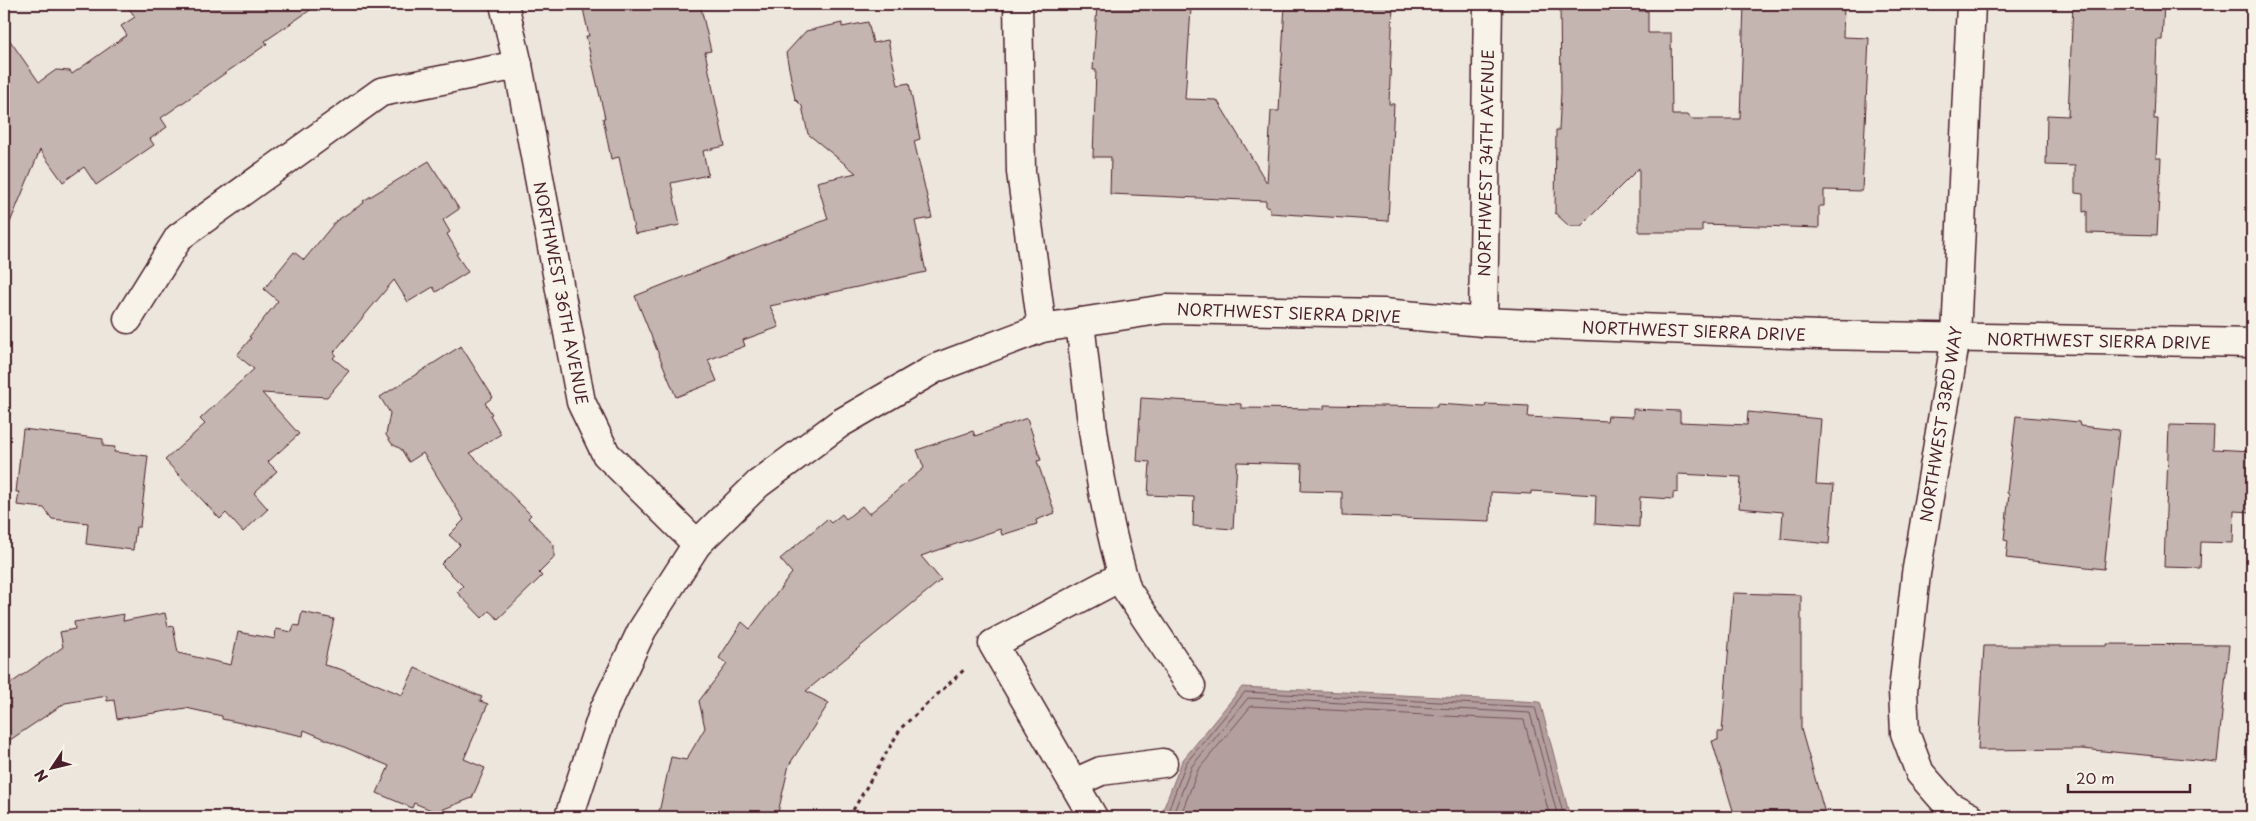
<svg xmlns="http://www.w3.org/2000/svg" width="2256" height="821" font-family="'Playpen Sans',sans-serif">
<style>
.water{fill:#b39f9d;stroke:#896c6f}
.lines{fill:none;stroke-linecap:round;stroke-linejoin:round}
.shore{stroke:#745259;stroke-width:1}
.building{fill:#c4b5b0;stroke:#4a1f2b}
.minor-casing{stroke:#4a1f2b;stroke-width:31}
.path{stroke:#4a1f2b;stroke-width:3;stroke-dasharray:4 4;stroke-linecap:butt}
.minor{stroke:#f7f3e8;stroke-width:28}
.labels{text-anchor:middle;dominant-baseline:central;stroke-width:5;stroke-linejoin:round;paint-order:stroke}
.street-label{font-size:16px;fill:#4a1f2b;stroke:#f7f3e8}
</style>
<rect width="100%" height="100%" fill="#ece6dd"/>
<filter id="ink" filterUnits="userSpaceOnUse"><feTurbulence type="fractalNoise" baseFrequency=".02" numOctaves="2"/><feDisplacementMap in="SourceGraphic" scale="10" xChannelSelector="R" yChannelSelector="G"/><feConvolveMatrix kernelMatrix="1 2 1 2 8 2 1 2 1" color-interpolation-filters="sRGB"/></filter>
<g filter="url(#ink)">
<!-- water -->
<path class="water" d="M 1242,687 L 1540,702 L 1570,817 L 1162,817 L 1161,815 L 1182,761 Z"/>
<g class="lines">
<!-- shore -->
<g class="shore">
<path d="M 1166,817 L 1186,763 L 1245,692 L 1535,707 L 1564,817"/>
<path d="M 1172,817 L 1192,766 L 1248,698 L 1530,713 L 1558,817"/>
<path d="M 1180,817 L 1198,770 L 1251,706 L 1524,720 L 1550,817"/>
</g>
</g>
<!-- building -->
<g class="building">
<path d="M 126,4 L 319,4 L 265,41 L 267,44 L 161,118 L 167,127 L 150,139 L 154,145 L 96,185 L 84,167 L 63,182 L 40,150 L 4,237 L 4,32 L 39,82 L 56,70 L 70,71 L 72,74 L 127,35 L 121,26 L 135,17 Z"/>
<path d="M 582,4 L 700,4 L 711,51 L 705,52 L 725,146 L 703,151 L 708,175 L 671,183 L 680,225 L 635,234 L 619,157 L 611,159 L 603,118 L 605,118 L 586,36 L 589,36 Z"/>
<path d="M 1097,4 L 1189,4 L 1188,8 L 1191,8 L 1185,99 L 1217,100 L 1267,183 L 1271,111 L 1279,111 L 1285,4 L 1393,4 L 1389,104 L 1394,104 L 1388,221 L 1270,213 L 1270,208 L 1266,207 L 1266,201 L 1110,194 L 1111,157 L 1093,157 L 1096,70 L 1093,70 Z"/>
<path d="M 1560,4 L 1639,4 L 1639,11 L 1648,11 L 1648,33 L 1671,33 L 1672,115 L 1688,115 L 1691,119 L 1740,119 L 1744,4 L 1844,4 L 1843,37 L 1869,38 L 1862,191 L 1824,190 L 1824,206 L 1819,206 L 1819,228 L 1702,224 L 1702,232 L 1639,232 L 1639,168 L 1581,226 L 1569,226 L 1555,213 L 1556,130 L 1559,130 L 1561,92 Z"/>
<path d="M 2073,4 L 2164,4 L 2162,40 L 2157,40 L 2154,119 L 2158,119 L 2156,158 L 2161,158 L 2157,235 L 2087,233 L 2087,211 L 2083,212 L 2083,194 L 2075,193 L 2075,166 L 2046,165 L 2047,115 L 2068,116 Z"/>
<path d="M 868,22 L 873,43 L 888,40 L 898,85 L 909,83 L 920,139 L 914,141 L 932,218 L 915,221 L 926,272 L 770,306 L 779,327 L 743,340 L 745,346 L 708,360 L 717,381 L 676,397 L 635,296 L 828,219 L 817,182 L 856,173 L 808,134 L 802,106 L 795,99 L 786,53 L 806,31 L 842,23 L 842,27 Z"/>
<path d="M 429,161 L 459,209 L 443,220 L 450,232 L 447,234 L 458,253 L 456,254 L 468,272 L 436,292 L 433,287 L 408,302 L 394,280 L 334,352 L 336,355 L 333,358 L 349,371 L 327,397 L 262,393 L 299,434 L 268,462 L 277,471 L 254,493 L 268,509 L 243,532 L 226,513 L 220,519 L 165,460 L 205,424 L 200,419 L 254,369 L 237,355 L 251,338 L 249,337 L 278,301 L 264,289 L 294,252 L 304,260 L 336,221 L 364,203 L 363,201 Z"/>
<path d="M 461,346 L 493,397 L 485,403 L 492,414 L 490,415 L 501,434 L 470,453 L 531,515 L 528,518 L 554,545 L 554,558 L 539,573 L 542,576 L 498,619 L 489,611 L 482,618 L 457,592 L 463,586 L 441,564 L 460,545 L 449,535 L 464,520 L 423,453 L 409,462 L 401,449 L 392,444 L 386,435 L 390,413 L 380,397 Z"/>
<path d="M 1141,398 L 1241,404 L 1241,408 L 1324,409 L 1324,405 L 1437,407 L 1437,404 L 1485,407 L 1486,404 L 1529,406 L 1528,417 L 1607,421 L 1608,416 L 1633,417 L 1633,409 L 1680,411 L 1680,422 L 1747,425 L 1748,412 L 1821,419 L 1816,484 L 1834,485 L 1829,544 L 1781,539 L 1783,512 L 1739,508 L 1741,477 L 1678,474 L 1678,492 L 1673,493 L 1673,499 L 1640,497 L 1639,527 L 1595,524 L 1596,495 L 1531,491 L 1531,494 L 1491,492 L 1490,521 L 1342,516 L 1342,492 L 1301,491 L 1302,464 L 1237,462 L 1233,529 L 1193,526 L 1194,497 L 1148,495 L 1150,462 L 1137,461 Z"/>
<path d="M 2016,416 L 2079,422 L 2080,426 L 2119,430 L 2104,569 L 2006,558 L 2008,541 L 2004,540 L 2009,494 L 2007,493 Z"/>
<path d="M 1027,418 L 1041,460 L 1037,461 L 1055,513 L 1036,520 L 1037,524 L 1002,535 L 1000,529 L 921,556 L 941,580 L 806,691 L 829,703 L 789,765 L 777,817 L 658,817 L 671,757 L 686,760 L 705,728 L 699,701 L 727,664 L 719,658 L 742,622 L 750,629 L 792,573 L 780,559 L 827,519 L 831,523 L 842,514 L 846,519 L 862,506 L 869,514 L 924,468 L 917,450 L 973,431 L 975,436 Z"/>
<path d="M 2169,425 L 2214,426 L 2213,449 L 2252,451 L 2252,512 L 2234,511 L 2233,543 L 2201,542 L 2200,568 L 2164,567 Z"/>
<path d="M 23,429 L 103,439 L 103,446 L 115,447 L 114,452 L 148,456 L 140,527 L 136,527 L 133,550 L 86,544 L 88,523 L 52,519 L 44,508 L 17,505 L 19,492 L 16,492 Z"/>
<path d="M 1733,593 L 1801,595 L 1801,729 L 1826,817 L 1735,817 L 1712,741 L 1718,740 L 1718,732 L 1722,732 Z"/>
<path d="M 302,612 L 334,619 L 324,665 L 340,669 L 402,695 L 415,668 L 482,697 L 480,701 L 488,704 L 464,759 L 485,768 L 472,798 L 436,812 L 414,803 L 412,808 L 377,793 L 389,766 L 304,730 L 303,736 L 222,719 L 222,716 L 186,708 L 117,719 L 114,700 L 107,701 L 107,696 L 65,703 L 4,744 L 4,688 L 63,647 L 60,632 L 75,629 L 74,622 L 124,614 L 123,621 L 165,613 L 168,627 L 173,626 L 178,653 L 231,665 L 238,632 L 275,639 L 276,629 L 292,632 L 294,625 L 299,626 Z"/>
<path d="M 2107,644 L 2229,645 L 2217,762 L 2082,749 L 1978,750 L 1984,646 L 2107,646 Z"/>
</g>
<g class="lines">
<defs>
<g id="minor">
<path d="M 504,4 L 518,65 L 581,402 L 606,454 L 697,544"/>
<path d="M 1018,4 L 1021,172 L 1042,328"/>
<path d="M 128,319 L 179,237 L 381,92 L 518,65"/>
<path d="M 1080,322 C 1090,413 1100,503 1127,590 L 1191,686"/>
<path d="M 1483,322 L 1488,4"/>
<path d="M 1074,783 L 1101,771 L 1163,763"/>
<path d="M 569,817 L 604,710 L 642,630 L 697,544 L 758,484 L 839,424 L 936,368 L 1042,328 L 1165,309 L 1383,313 L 1483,322 L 1819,335 L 2252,343"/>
<path d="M 1093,817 L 993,644 L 1122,576"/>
<path d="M 1970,817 L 1948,805 L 1920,773 L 1905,733 L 1903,691 L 1916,574 L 1956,337 L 1971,4"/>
</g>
</defs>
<!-- minor casing -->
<use href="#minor" class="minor-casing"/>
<!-- path -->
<path class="path" d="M 849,817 L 901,728 L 966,668"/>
<!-- minor -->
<use href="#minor" class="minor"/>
</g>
</g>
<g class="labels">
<!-- street labels -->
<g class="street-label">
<text transform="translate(1485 163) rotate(-89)">NORTHWEST 34TH AVENUE</text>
<text transform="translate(562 293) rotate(79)">NORTHWEST 36TH AVENUE</text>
<text transform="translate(1289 312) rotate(2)">NORTHWEST SIERRA DRIVE</text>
<text transform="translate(1694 330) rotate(2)">NORTHWEST SIERRA DRIVE</text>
<text transform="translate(2099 340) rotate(1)">NORTHWEST SIERRA DRIVE</text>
<text transform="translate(1940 424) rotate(-81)">NORTHWEST 33RD WAY</text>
</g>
</g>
<!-- margin -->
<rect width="2256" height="821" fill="none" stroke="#f7f3e8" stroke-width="20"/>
<rect x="10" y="10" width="2236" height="801" fill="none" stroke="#4a1f2b" stroke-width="2" filter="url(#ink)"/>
<!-- north arrow -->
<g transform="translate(52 768) rotate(235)" stroke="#f7f3e8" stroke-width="4" paint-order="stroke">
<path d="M0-4L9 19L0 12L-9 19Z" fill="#4a1f2b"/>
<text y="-8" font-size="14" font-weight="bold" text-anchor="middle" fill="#4a1f2b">N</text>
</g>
<!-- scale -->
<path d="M2068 784v8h122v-8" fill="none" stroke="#4a1f2b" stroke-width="2.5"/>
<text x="2076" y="784" font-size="15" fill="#4a1f2b" stroke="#f7f3e8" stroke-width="4" paint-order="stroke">20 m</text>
</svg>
